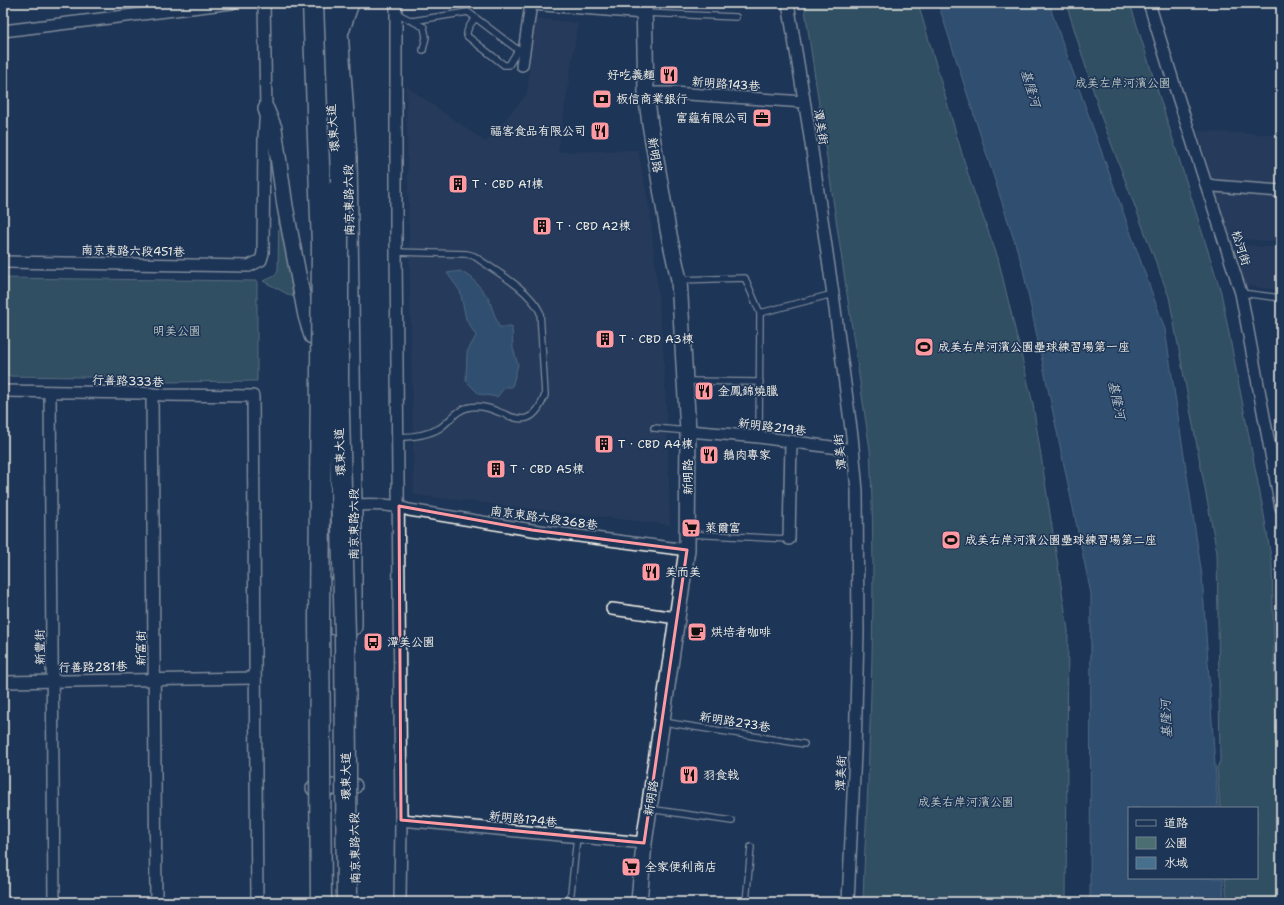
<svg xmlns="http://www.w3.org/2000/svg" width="1284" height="905" font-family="'Shantell Sans','LXGW WenKai TC',sans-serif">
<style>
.built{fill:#33435e}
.green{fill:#4b6f70;stroke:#a0b0ac}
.water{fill:#47708f;stroke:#8ca4b3}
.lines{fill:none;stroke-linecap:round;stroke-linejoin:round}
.lane-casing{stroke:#f4f1e8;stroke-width:8}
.street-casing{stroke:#f4f1e8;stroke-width:14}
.secondary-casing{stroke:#f4f1e8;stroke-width:18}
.highway-casing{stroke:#f4f1e8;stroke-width:23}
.lane{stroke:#1d3557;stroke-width:5.5}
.street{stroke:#1d3557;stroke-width:11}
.secondary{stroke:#1d3557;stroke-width:15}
.highway{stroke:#1d3557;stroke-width:20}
.highway-bridge-casing{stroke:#f4f1e8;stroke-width:23;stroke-linecap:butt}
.highway-bridge{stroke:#1d3557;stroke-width:20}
.marked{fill:none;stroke:#ff9aa2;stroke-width:3;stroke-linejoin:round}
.labels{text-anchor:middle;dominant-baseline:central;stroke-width:3;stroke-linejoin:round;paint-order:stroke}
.poi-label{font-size:12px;fill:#f4f1e8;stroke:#1d3557;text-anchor:start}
.park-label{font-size:12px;fill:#b9c4be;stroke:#1d3557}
.street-label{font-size:12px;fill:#f4f1e8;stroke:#1d3557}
.water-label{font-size:13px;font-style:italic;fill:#b7c4c9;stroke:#1d3557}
</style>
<rect width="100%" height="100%" fill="#1d3557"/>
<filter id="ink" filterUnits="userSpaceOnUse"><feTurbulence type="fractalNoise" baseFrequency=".025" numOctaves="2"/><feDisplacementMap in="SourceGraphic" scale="8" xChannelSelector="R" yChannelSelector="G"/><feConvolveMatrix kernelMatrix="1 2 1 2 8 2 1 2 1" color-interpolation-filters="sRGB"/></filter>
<g filter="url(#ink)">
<!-- built -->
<g class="built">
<path d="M 535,18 L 578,23 L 558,152 L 638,150 L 650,210 L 663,345 L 668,445 L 670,525 L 414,495 L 406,86 L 486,142 L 527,94 Z"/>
<path d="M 1198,131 L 1281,135 L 1281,242 L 1229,238 Z"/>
<path d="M 1235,244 L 1281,248 L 1281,290 L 1246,286 Z"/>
</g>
<!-- green -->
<g class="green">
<path d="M 804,3 L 918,3 L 970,181 L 998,258 L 1033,404 L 1068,630 L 1066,902 L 863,902 C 864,851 868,801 869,750 C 873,650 875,550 870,450 Z"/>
<path d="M 1066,3 L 1130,3 L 1221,292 L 1263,509 L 1272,563 L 1280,902 L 1227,902 L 1225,878 L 1257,878 L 1257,808 L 1220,808 L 1217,768 L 1220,761 L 1217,553 L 1169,297 L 1102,119 Z"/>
<path d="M 279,209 L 285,240 L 293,297 L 263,281 C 271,278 275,277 278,270 Z"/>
<path d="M 3,278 L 257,281 L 257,381 L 168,382 L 156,378 L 3,376 Z"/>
</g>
<!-- water -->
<g class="water">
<path d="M 938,3 L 1050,3 L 1052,13 L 1165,329 L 1202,575 L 1218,808 L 1129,808 L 1129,878 L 1223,878 L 1224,902 L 1090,902 L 1091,594 L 1022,265 Z"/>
<path d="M 460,271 L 472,278 L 488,297 L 499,327 L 512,327 L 513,348 L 518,365 L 512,387 L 505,387 L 497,397 L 479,394 L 466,381 L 467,352 L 476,336 L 466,319 L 460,291 L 447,273 Z"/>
</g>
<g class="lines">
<defs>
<g id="lane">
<path d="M 517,3 L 531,4"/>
<path d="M 396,13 L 424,27 L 426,37 L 423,50"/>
<path d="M 644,13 L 736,17"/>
<path d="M 412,21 L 468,12 L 518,50 L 509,65 L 504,65 L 467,36 C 466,29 471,23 476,18"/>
<path d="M 396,252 L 467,254 L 474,256 C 495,271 529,289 540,312 L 545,395 C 527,444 501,401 470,407 C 457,409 450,421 440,428 C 428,435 412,437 398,437"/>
<path d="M 679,280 L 745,278 L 760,313 L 759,437"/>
<path d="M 1241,293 L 1281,298"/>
<path d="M 760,313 L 833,294"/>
<path d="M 686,381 L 760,382"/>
<path d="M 654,428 L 688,431"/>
<path d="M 688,534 L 789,539"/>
<path d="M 663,722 L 804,744"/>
<path d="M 649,809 L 732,821"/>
<path d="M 570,902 L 577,837"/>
<path d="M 746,902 L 751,847"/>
</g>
<g id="street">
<path d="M 396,3 L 396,252 L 401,820 L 400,902"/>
<path d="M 788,3 L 809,130 L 833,294 L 852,436 L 857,491 L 858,633 L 855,753 L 848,902"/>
<path d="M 1149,3 L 1177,94 L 1241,293 L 1281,508"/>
<path d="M 3,31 L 232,3"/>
<path d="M 522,65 L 531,4 L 644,13"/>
<path d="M 646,93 L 673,93 L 804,102"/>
<path d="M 1206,184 L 1214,186 L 1281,191"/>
<path d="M 3,262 L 249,266 L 261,260 L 263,253 L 264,137 L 266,109 L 264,3"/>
<path d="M 3,391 L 139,393 L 164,395 L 253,396 L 257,902"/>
<path d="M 50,392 L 54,902"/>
<path d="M 152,394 L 156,902"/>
<path d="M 688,431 L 759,437 L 853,450"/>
<path d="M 316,508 C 343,506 384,500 409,510 L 532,530 L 687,550"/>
<path d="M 789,539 L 791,443"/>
<path d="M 612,609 L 677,618"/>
<path d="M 3,682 L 255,678"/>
<path d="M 401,820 L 644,843"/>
</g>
<g id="secondary">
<path d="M 338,3 L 349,157 L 354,505 L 354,627"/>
<path d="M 342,29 L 351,3"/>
<path d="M 266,109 L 274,128 L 285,206 L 306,316 L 312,336"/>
<path d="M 314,788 L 354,786"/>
<path d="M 639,902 L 644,843 L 687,550 L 688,431 L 679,280 L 668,230 L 650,124 L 646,93 L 644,3"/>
</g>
<g id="highway">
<path d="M 324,3 L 338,189"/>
<path d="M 333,624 L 339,586"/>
</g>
</defs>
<!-- lane casing -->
<use href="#lane" class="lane-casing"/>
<!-- street casing -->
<use href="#street" class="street-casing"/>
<!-- secondary casing -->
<use href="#secondary" class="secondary-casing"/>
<!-- highway casing -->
<use href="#highway" class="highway-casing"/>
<!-- lane -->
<use href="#lane" class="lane"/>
<!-- street -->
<use href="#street" class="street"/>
<!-- secondary -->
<use href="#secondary" class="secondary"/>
<!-- highway -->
<use href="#highway" class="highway"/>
<defs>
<g id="highway-bridge">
<path d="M 313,3 L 322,245 L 319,619 L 321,902"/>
<path d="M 338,189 L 338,378 L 345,635 L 347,902"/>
</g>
</defs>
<!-- highway-bridge casing -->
<use href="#highway-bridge" class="highway-bridge-casing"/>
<!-- highway-bridge -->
<use href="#highway-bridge" class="highway-bridge"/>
</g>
</g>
<!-- marked area -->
<path d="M0 0H1284V905H0ZM 399,506 L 532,530 L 687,550 L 644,843 L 401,820 Z" fill="#1d3557" fill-opacity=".55" fill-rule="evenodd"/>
<path class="marked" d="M 399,506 L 532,530 L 687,550 L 644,843 L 401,820 Z"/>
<!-- icons -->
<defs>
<symbol id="restaurant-square" viewBox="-11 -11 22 22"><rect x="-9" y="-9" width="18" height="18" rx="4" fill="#ff9aa2" stroke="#1d3557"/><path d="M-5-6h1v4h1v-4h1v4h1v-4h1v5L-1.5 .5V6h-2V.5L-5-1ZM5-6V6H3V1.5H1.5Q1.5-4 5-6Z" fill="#111"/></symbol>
<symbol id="bank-square" viewBox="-11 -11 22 22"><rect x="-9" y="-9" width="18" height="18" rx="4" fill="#ff9aa2" stroke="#1d3557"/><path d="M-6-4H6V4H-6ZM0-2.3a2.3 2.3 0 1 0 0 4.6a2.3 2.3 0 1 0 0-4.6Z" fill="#111"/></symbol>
<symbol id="office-square" viewBox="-11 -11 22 22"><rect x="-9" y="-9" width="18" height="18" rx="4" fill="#ff9aa2" stroke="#1d3557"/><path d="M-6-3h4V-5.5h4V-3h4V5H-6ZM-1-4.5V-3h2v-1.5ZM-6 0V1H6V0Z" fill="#111"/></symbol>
<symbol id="building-square" viewBox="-11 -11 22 22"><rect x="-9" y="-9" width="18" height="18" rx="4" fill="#ff9aa2" stroke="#1d3557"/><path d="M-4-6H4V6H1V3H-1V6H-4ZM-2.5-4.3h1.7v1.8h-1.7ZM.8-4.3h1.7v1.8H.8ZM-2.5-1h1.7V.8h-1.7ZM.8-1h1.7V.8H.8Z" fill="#111"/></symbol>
<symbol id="stadium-square" viewBox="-11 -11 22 22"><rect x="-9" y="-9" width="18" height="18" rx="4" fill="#ff9aa2" stroke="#1d3557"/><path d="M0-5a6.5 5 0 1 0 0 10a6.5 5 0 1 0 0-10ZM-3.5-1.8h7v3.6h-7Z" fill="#111"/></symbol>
<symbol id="supermarket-square" viewBox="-11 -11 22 22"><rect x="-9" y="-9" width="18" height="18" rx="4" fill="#ff9aa2" stroke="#1d3557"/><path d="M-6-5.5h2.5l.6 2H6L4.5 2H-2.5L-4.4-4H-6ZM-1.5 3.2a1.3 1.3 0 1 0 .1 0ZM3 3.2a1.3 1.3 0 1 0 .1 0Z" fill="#111"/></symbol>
<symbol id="cafe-square" viewBox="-11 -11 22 22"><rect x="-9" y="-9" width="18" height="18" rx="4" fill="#ff9aa2" stroke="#1d3557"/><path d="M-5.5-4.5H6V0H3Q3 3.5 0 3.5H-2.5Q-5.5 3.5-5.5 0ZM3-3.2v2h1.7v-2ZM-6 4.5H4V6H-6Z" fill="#111"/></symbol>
<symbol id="bus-square" viewBox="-11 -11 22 22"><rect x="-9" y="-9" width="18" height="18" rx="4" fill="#ff9aa2" stroke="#1d3557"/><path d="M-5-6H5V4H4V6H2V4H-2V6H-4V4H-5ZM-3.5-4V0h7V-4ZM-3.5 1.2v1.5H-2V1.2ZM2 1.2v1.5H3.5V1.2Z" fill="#111"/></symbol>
</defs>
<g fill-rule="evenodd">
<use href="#restaurant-square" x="658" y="64" width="22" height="22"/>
<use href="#bank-square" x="591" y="88" width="22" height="22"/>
<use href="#office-square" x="751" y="107" width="22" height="22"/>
<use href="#restaurant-square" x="589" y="120" width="22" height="22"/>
<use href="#building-square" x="447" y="173" width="22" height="22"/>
<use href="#building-square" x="531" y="215" width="22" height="22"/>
<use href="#building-square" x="594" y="328" width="22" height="22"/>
<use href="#stadium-square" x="913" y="336" width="22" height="22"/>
<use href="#restaurant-square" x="693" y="380" width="22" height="22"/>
<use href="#building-square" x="593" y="433" width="22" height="22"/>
<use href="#restaurant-square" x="698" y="444" width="22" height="22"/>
<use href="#building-square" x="485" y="458" width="22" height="22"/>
<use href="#supermarket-square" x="680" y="517" width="22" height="22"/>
<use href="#stadium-square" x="940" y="529" width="22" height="22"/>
<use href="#restaurant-square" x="640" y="561" width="22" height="22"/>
<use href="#cafe-square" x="686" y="621" width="22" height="22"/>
<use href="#bus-square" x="362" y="631" width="22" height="22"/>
<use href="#restaurant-square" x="678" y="764" width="22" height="22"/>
<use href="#supermarket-square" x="620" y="856" width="22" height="22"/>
</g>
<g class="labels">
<!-- poi labels -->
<g class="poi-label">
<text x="655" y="75" text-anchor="end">好吃義麵</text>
<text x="616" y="99">板信商業銀行</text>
<text x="748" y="118" text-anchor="end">富蘊有限公司</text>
<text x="586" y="131" text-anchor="end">福客食品有限公司</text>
<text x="472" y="184">T．CBD A1棟</text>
<text x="556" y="226">T．CBD A2棟</text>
<text x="619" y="339">T．CBD A3棟</text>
<text x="938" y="347">成美右岸河濱公園壘球練習場第一座</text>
<text x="718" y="391">金鳳錦燒臘</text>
<text x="618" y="444">T．CBD A4棟</text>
<text x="723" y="455">鵝肉專家</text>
<text x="510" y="469">T．CBD A5棟</text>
<text x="705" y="528">萊爾富</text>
<text x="965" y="540">成美右岸河濱公園壘球練習場第二座</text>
<text x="665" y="572">美而美</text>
<text x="711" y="632">烘培者咖啡</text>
<text x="387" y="642">潭美公園</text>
<text x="703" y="775">羽食戟</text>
<text x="645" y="867">全家便利商店</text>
</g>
<!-- park labels -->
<g class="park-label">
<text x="1123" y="83">成美左岸河濱公園</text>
<text x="177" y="331">明美公園</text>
<text x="966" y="802">成美右岸河濱公園</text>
</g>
<!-- street labels -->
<g class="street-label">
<text transform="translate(726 84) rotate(4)">新明路143巷</text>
<text transform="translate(821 127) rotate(81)">潭美街</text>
<text transform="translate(333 128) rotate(-95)">環東大道</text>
<text transform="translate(655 155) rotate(80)">新明路</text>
<text transform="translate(349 200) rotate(-91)">南京東路六段</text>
<text transform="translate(1241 248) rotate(72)">松河街</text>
<text transform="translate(133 251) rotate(1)">南京東路六段451巷</text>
<text transform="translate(128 381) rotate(2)">行善路333巷</text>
<text transform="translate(772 427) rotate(7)">新明路219巷</text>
<text transform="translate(340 452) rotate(-92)">環東大道</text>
<text transform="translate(840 452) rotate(-96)">潭美街</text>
<text transform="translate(688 477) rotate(-90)">新明路</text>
<text transform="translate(544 518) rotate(8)">南京東路六段368巷</text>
<text transform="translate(354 524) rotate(-90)">南京東路六段</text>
<text transform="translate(40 647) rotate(-91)">新豐街</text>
<text transform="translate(141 648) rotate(-90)">新富街</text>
<text transform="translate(93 667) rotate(-1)">行善路281巷</text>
<text transform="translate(735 722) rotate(9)">新明路273巷</text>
<text transform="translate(841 773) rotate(-88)">潭美街</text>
<text transform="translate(346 776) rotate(-90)">環東大道</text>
<text transform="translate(651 798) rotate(-81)">新明路</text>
<text transform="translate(523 819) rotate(6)">新明路174巷</text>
<text transform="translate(355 848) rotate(-91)">南京東路六段</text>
</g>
<!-- water labels -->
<g class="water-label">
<text transform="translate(1031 88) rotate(73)">基隆河</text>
<text transform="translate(1117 400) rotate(78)">基隆河</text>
<text transform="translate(1166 719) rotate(-93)">基隆河</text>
</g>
</g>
<!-- margin -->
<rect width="1284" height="905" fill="none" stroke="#1d3557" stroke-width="16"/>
<rect x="8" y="8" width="1268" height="889" fill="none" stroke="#f4f1e8" stroke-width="1.5" filter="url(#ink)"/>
<!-- legend -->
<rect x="1128" y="807" width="130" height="72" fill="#1d3557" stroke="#738091"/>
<rect x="1136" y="820" width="20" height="6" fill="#1d3557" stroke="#738091"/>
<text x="1164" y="827" font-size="12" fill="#f4f1e8">道路</text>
<rect x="1136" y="837" width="20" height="12" fill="#4b6f70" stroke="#738091"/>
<text x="1164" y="847" font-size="12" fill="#f4f1e8">公園</text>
<rect x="1136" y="857" width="20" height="12" fill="#47708f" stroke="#738091"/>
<text x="1164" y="867" font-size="12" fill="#f4f1e8">水域</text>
</svg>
